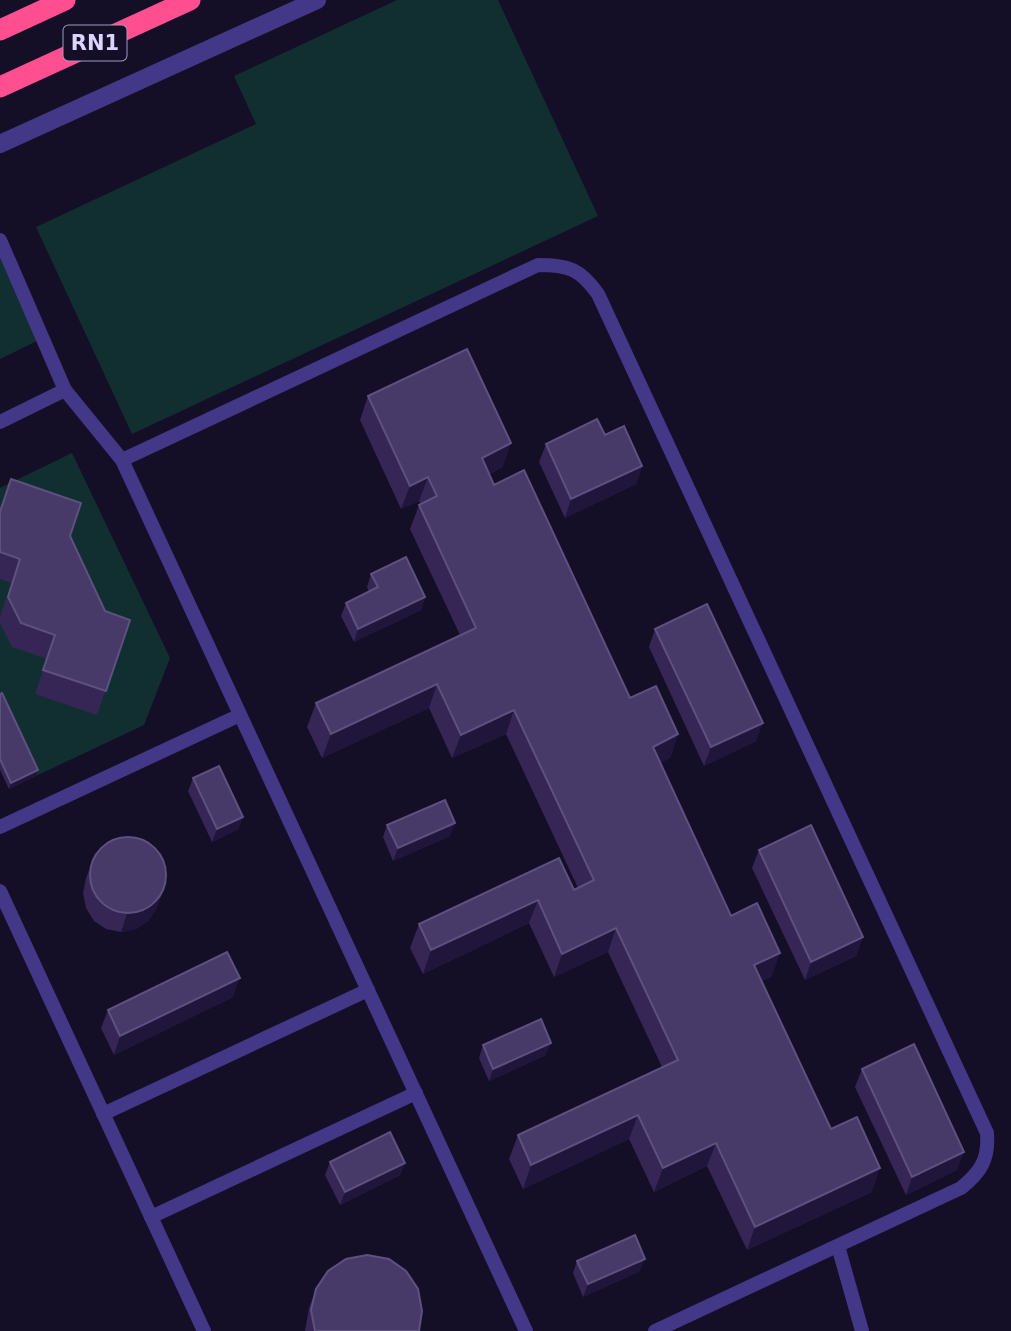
<svg xmlns="http://www.w3.org/2000/svg" width="1011" height="1331" font-family="'DejaVu Sans',sans-serif">
<style>
.green{fill:#112f31}
.lines{fill:none;stroke-linecap:round;stroke-linejoin:round}
.lane{stroke:#433788;stroke-width:14}
.street{stroke:#433788;stroke-width:18}
.highway{stroke:#ff4f90;stroke-width:21}
.wall{fill:#352656}
.shaded-wall{fill:#20153b}
.building{fill:#473968;stroke:#5e5180;stroke-width:2}
.labels{text-anchor:middle;dominant-baseline:central;stroke-width:7;stroke-linejoin:round;paint-order:stroke}
.shield{fill:#150e27;stroke:#a199be;stroke-width:2}
.shield-label{font-size:21px;font-weight:bold;fill:#ddd4ff}
</style>
<rect width="100%" height="100%" fill="#150e27"/>
<!-- green -->
<g class="green">
<path d="M 397,0 L 498,0 L 598,216 L 132,434 L 36,227 L 256,124 L 234,76 Z"/>
<path d="M 0,251 L 41,339 L 0,359 Z"/>
<path d="M 72,453 L 170,658 L 144,725 L 36,776 L 0,700 L 0,488 Z"/>
</g>
<g class="lines">
<!-- lane -->
<g class="lane">
<path d="M 0,240 L 65,390 L 122,460 L 526,1331"/>
<path d="M 0,422 L 65,390"/>
<path d="M 122,460 L 538,265 C 569,265 580,269 598,294 L 987,1133 C 989,1159 981,1172 961,1188 L 655,1331"/>
<path d="M 0,827 L 240,715"/>
<path d="M 0,891 L 204,1331"/>
<path d="M 103,1114 L 368,990"/>
<path d="M 151,1217 L 416,1093"/>
<path d="M 838,1246 L 862,1331"/>
</g>
<!-- street -->
<path class="street" d="M 0,144 L 317,0"/>
<!-- highway -->
<g class="highway">
<path d="M 0,30 L 65,0"/>
<path d="M 0,87 L 190,0"/>
</g>
</g>
<!-- wall -->
<g class="wall">
<path d="M 368,396 L 503,467 L 489,474 L 494,485 L 630,698 L 678,734 L 670,758 L 660,763 L 731,916 L 772,976 L 762,981 L 831,1129 L 872,1192 L 747,1250 L 707,1166 L 654,1192 L 629,1139 L 523,1189 L 509,1159 L 518,1135 L 662,1067 L 608,952 L 554,977 L 529,923 L 423,974 L 410,948 L 419,924 L 574,890 L 578,888 L 506,734 L 452,758 L 429,708 L 322,758 L 307,727 L 316,703 L 460,635 L 410,529 L 419,505 L 421,504 L 419,501 L 401,509 L 360,420 Z"/>
<path d="M 605,435 L 642,466 L 636,484 L 565,518 L 539,462 L 546,444 Z"/>
<path d="M 11,479 L 70,536 L 105,611 L 130,620 L 97,715 L 35,694 L 47,659 L 12,647 L 0,623 L 0,617 L 11,583 L 0,579 L 0,510 Z"/>
<path d="M 371,574 L 425,597 L 421,610 L 354,642 L 341,616 L 346,603 L 369,592 L 367,587 Z"/>
<path d="M 655,629 L 756,741 L 704,766 L 649,647 Z"/>
<path d="M 0,694 L 36,776 L 9,789 L 0,770 Z"/>
<path d="M 193,778 L 243,817 L 238,829 L 212,842 L 188,791 Z"/>
<path d="M 387,825 L 450,836 L 393,861 L 383,837 Z"/>
<path d="M 759,850 L 863,937 L 856,956 L 805,980 L 752,868 Z"/>
<path d="M 93,860 L 163,891 L 156,909 L 148,921 L 136,929 L 121,932 L 106,929 L 94,921 L 86,908 L 83,893 L 86,878 Z"/>
<path d="M 233,997 L 114,1055 L 101,1028 L 108,1010 Z"/>
<path d="M 483,1045 L 546,1055 L 489,1081 L 479,1058 Z"/>
<path d="M 862,1069 L 957,1170 L 906,1195 L 855,1087 Z"/>
<path d="M 330,1162 L 405,1163 L 400,1175 L 340,1205 L 325,1175 Z"/>
<path d="M 577,1261 L 640,1271 L 583,1297 L 573,1273 Z"/>
<path d="M 316,1289 L 419,1331 L 305,1331 L 309,1308 Z"/>
</g>
<!-- shaded-wall -->
<g class="shaded-wall">
<path d="M 511,443 L 503,467 L 473,481 L 482,458 Z"/>
<path d="M 642,466 L 636,484 L 565,518 L 571,499 Z"/>
<path d="M 428,477 L 419,501 L 401,509 L 410,486 Z"/>
<path d="M 425,597 L 421,610 L 354,642 L 358,629 Z"/>
<path d="M 437,684 L 429,708 L 322,758 L 331,734 Z"/>
<path d="M 514,710 L 506,734 L 452,758 L 461,735 Z"/>
<path d="M 763,723 L 756,741 L 704,766 L 711,747 Z"/>
<path d="M 678,734 L 670,758 L 644,771 L 653,747 Z"/>
<path d="M 38,770 L 36,776 L 9,789 L 11,783 Z"/>
<path d="M 243,817 L 238,829 L 212,842 L 217,829 Z"/>
<path d="M 455,823 L 450,836 L 393,861 L 398,848 Z"/>
<path d="M 163,891 L 156,909 L 148,921 L 136,929 L 121,932 L 127,914 Z"/>
<path d="M 538,900 L 529,923 L 423,974 L 431,950 Z"/>
<path d="M 616,928 L 608,952 L 554,977 L 562,954 Z"/>
<path d="M 863,937 L 856,956 L 805,980 L 811,962 Z"/>
<path d="M 780,953 L 772,976 L 746,989 L 754,965 Z"/>
<path d="M 240,978 L 233,997 L 114,1055 L 120,1036 Z"/>
<path d="M 551,1043 L 546,1055 L 489,1081 L 493,1069 Z"/>
<path d="M 638,1115 L 629,1139 L 523,1189 L 531,1165 Z"/>
<path d="M 716,1143 L 707,1166 L 654,1192 L 663,1168 Z"/>
<path d="M 964,1152 L 957,1170 L 906,1195 L 912,1177 Z"/>
<path d="M 405,1163 L 400,1175 L 340,1205 L 345,1192 Z"/>
<path d="M 880,1168 L 872,1192 L 747,1250 L 755,1227 Z"/>
<path d="M 645,1259 L 640,1271 L 583,1297 L 588,1284 Z"/>
</g>
<!-- building -->
<g class="building">
<path d="M 467,349 L 511,443 L 482,458 L 494,485 L 524,470 L 630,698 L 656,686 L 678,734 L 653,747 L 731,916 L 757,903 L 780,953 L 754,965 L 831,1129 L 857,1117 L 880,1168 L 755,1227 L 716,1143 L 663,1168 L 638,1115 L 531,1165 L 518,1135 L 678,1060 L 616,928 L 562,954 L 538,900 L 431,950 L 419,924 L 559,858 L 574,890 L 594,880 L 514,710 L 461,735 L 437,684 L 331,734 L 316,703 L 476,628 L 419,505 L 437,496 L 428,477 L 410,486 L 368,396 Z"/>
<path d="M 597,419 L 605,435 L 624,426 L 642,466 L 571,499 L 546,444 Z"/>
<path d="M 11,479 L 81,503 L 70,536 L 105,611 L 130,620 L 106,691 L 43,670 L 55,635 L 21,623 L 8,597 L 20,559 L 0,552 L 0,512 Z"/>
<path d="M 406,557 L 425,597 L 358,629 L 346,603 L 378,587 L 371,574 Z"/>
<path d="M 707,604 L 763,723 L 711,747 L 655,629 Z"/>
<path d="M 2,693 L 38,770 L 11,783 L 0,759 L 0,694 Z"/>
<path d="M 219,766 L 243,817 L 217,829 L 193,778 Z"/>
<path d="M 445,800 L 455,823 L 398,848 L 387,825 Z"/>
<path d="M 811,825 L 863,937 L 811,962 L 759,850 Z"/>
<circle cx="128" cy="875" r="38"/>
<path d="M 227,952 L 240,978 L 120,1036 L 108,1010 Z"/>
<path d="M 541,1019 L 551,1043 L 493,1069 L 483,1045 Z"/>
<path d="M 914,1044 L 964,1152 L 912,1177 L 862,1069 Z"/>
<path d="M 390,1132 L 405,1163 L 345,1192 L 330,1162 Z"/>
<path d="M 635,1235 L 645,1259 L 588,1284 L 577,1261 Z"/>
<path d="M 367,1255 L 389,1259 L 406,1271 L 418,1289 L 422,1311 L 419,1331 L 315,1331 L 311,1310 L 316,1289 L 328,1271 L 346,1259 Z"/>
</g>
<g class="labels">
<!-- shield labels -->
<rect class="shield" x="63.5" y="25.5" width="63" height="35" rx="5"/>
<g class="shield-label">
<text x="95" y="43">RN1</text>
</g>
</g>
</svg>
